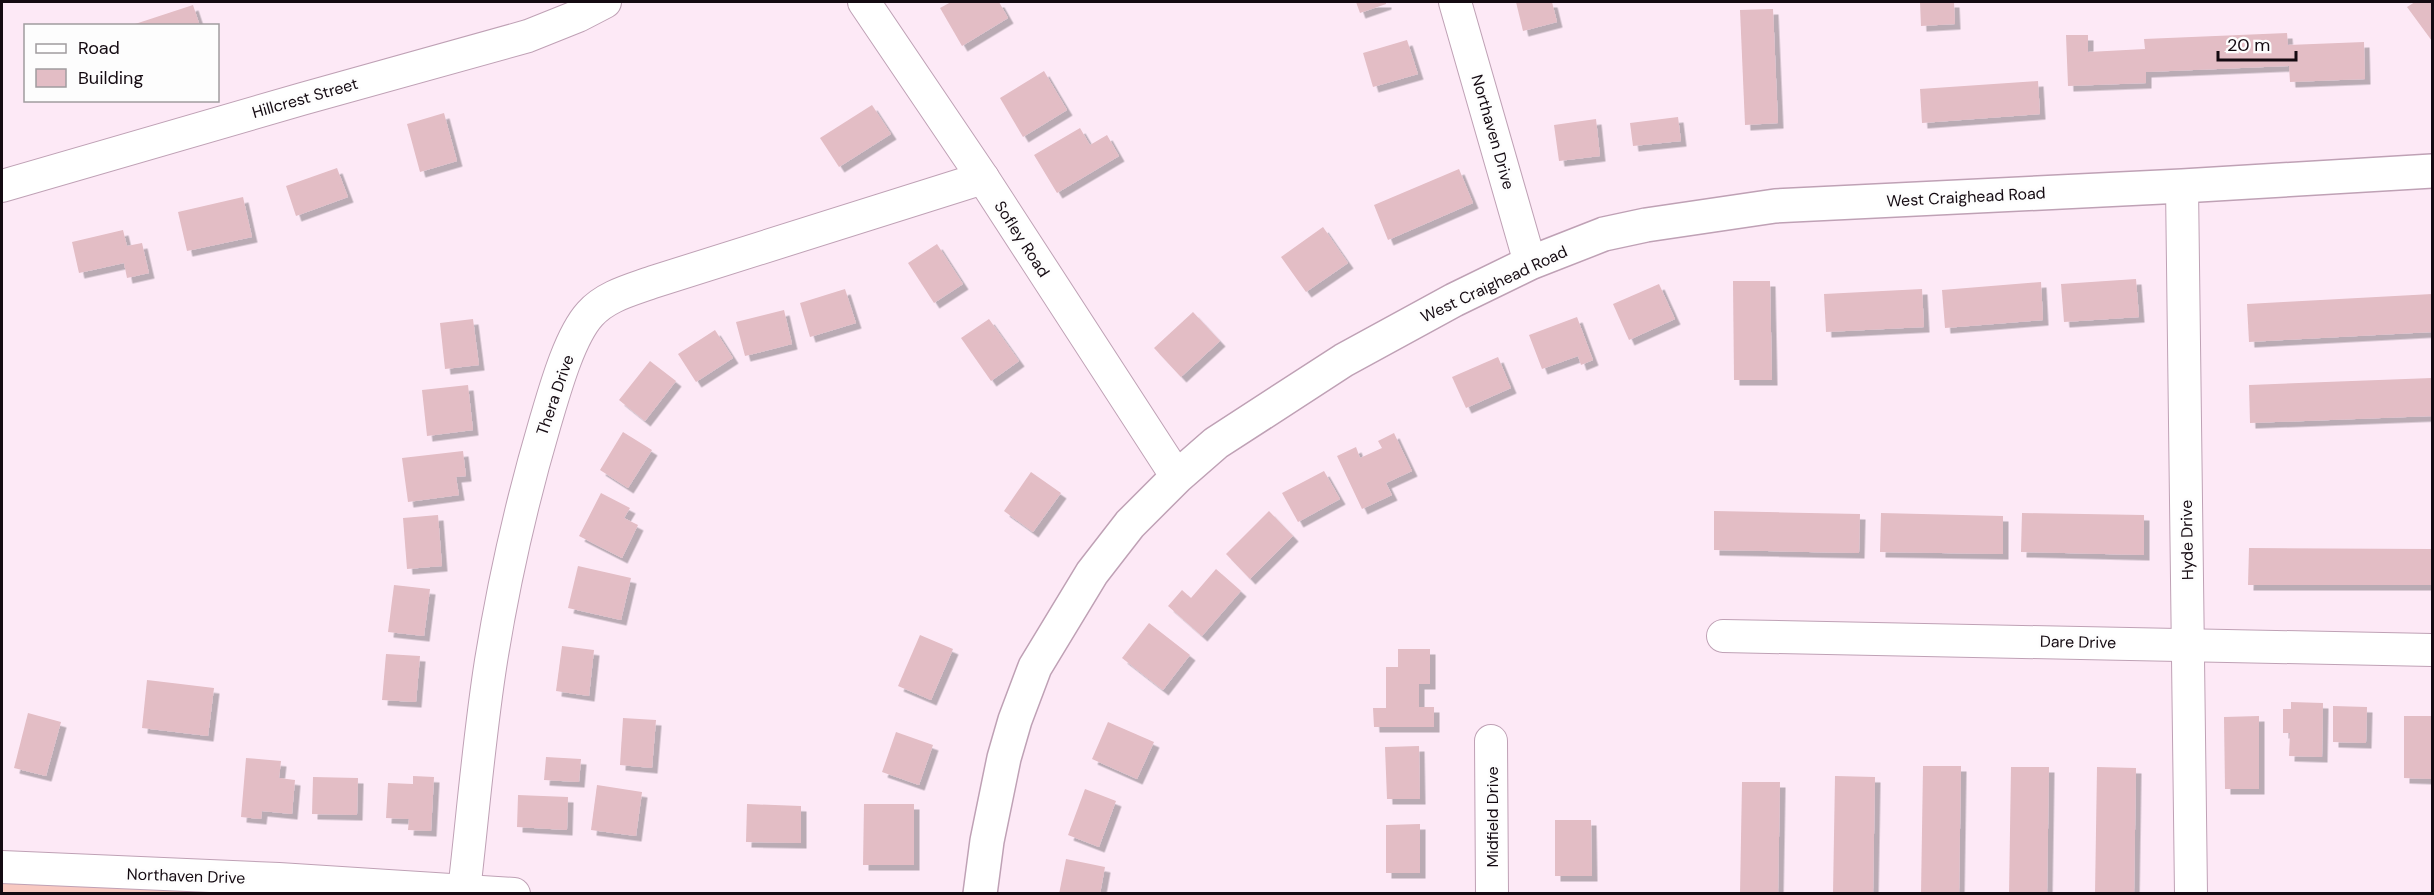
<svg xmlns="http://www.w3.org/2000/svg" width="2434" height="895" font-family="'DM Sans',sans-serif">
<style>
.green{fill:#f8c9c1}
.building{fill:#e3bdc5;filter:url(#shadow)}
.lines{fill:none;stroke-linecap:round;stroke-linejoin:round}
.minor-casing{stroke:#bfa1b5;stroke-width:34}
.tertiary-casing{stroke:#bfa1b5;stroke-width:36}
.minor{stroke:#fff;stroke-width:32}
.tertiary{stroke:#fff;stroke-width:33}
.labels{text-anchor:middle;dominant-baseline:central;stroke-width:5;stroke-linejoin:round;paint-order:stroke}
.street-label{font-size:16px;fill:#140a11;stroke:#fdfdfd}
</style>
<defs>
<filter id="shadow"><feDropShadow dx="5.5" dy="5.5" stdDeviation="0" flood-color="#0004"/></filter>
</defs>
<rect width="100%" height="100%" fill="#fde9f6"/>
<!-- green -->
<path class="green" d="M 2,881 L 220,893 L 2,893 Z"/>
<!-- building -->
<g class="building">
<path d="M 951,2 L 999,2 L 1008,18 L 962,46 L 940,8 Z"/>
<path d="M 1356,2 L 1386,2 L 1386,4 L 1360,13 Z"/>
<path d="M 1516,2 L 1552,2 L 1557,22 L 1523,31 Z"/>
<path d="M 1920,2 L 1954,2 L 1955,24 L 1921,26 Z"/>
<path d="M 2415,2 L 2432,2 L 2432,41 L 2407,7 Z"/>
<path d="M 193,5 L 200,26 L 132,26 L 132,25 Z"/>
<path d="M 1773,9 L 1778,123 L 1745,125 L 1740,10 Z"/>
<path d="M 2287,33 L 2288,45 L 2364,42 L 2365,79 L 2290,82 L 2289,66 L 2146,72 L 2146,83 L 2068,86 L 2066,35 L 2088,35 L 2088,52 L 2145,49 L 2144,39 Z"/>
<path d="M 1407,40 L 1418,74 L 1373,87 L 1363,53 Z"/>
<path d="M 1044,71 L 1067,110 L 1023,137 L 1000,98 Z"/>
<path d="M 2038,81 L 2040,114 L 1922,123 L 1920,89 Z"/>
<path d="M 872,105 L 891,134 L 839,167 L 820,138 Z"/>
<path d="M 444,113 L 457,161 L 420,172 L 407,124 Z"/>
<path d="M 1678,117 L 1681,141 L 1633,146 L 1630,123 Z"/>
<path d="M 1596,119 L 1600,156 L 1559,161 L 1554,125 Z"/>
<path d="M 1080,128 L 1090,145 L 1107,135 L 1119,156 L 1057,193 L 1034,155 Z"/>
<path d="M 337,168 L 348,197 L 296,216 L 286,186 Z"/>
<path d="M 1459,169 L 1473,203 L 1388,240 L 1374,205 Z"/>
<path d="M 243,197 L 252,237 L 187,251 L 178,212 Z"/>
<path d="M 1323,227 L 1348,263 L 1306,292 L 1281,257 Z"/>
<path d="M 123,230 L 127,246 L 142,243 L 149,273 L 127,278 L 124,263 L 79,273 L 72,242 Z"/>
<path d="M 937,244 L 963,284 L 934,303 L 908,263 Z"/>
<path d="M 2136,279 L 2139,317 L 2064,322 L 2061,284 Z"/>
<path d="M 1733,281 L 1770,281 L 1772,380 L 1734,380 Z"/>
<path d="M 2041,282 L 2043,320 L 1945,328 L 1942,290 Z"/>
<path d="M 1659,284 L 1675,319 L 1629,340 L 1613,304 Z"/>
<path d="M 845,289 L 856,323 L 810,337 L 800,303 Z"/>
<path d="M 1922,289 L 1924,327 L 1826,332 L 1824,294 Z"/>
<path d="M 2432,294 L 2432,332 L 2249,342 L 2247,304 Z"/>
<path d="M 784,310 L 792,344 L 745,356 L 736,322 Z"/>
<path d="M 1193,312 L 1220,341 L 1181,377 L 1154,348 Z"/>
<path d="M 1577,317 L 1593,360 L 1581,365 L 1578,356 L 1542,369 L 1529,335 Z"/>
<path d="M 473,319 L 479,365 L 445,369 L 440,323 Z"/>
<path d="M 989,319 L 1019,361 L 991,381 L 961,338 Z"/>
<path d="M 715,330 L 733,358 L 696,382 L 678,354 Z"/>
<path d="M 1498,357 L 1511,388 L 1466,408 L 1452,377 Z"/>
<path d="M 650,361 L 676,381 L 645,421 L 619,400 Z"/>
<path d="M 2432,378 L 2432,416 L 2250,423 L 2249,385 Z"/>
<path d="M 468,385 L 473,430 L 427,436 L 422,390 Z"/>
<path d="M 623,432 L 652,450 L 628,488 L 600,470 Z"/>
<path d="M 1394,433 L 1412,471 L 1386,483 L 1392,495 L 1362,509 L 1337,456 L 1356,447 L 1360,458 L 1382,448 L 1378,441 Z"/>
<path d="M 463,451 L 466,476 L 456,477 L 459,495 L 408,502 L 402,458 Z"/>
<path d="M 1324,471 L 1340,499 L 1298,522 L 1282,493 Z"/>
<path d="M 1031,472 L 1061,493 L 1033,532 L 1004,511 Z"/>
<path d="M 601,493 L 630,508 L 624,518 L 638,525 L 622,558 L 579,536 Z"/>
<path d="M 1269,511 L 1293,536 L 1250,579 L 1226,554 Z"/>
<path d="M 1714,511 L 1860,514 L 1859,553 L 1714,550 Z"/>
<path d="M 1881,513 L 2003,516 L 2003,554 L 1880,552 Z"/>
<path d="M 2022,513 L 2144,515 L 2144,555 L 2021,552 Z"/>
<path d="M 438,515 L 442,566 L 407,569 L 403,518 Z"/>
<path d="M 2249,548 L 2432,549 L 2432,585 L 2248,585 Z"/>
<path d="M 578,566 L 631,578 L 621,620 L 568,608 Z"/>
<path d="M 1216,569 L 1241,591 L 1202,636 L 1168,606 L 1182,590 L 1191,598 Z"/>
<path d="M 394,585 L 430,589 L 424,636 L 388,632 Z"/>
<path d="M 1149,623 L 1190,655 L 1163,690 L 1122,658 Z"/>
<path d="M 920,635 L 953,649 L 931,700 L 898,686 Z"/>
<path d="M 562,646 L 594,650 L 589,696 L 556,691 Z"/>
<path d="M 1398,649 L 1430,649 L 1430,684 L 1419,684 L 1419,707 L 1434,707 L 1434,727 L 1374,727 L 1373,708 L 1386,708 L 1386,667 L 1398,667 Z"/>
<path d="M 386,654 L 420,656 L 416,702 L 382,700 Z"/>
<path d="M 147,680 L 214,688 L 208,736 L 142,728 Z"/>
<path d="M 2291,702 L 2323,703 L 2322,757 L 2289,756 L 2290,733 L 2283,733 L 2283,709 L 2291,709 Z"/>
<path d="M 2333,706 L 2367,707 L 2366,743 L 2333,742 Z"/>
<path d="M 28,713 L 61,722 L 46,776 L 14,768 Z"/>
<path d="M 2259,716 L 2259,789 L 2225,789 L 2224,717 Z"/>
<path d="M 2404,716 L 2432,716 L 2432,779 L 2404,778 Z"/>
<path d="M 623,718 L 656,720 L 652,768 L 620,765 Z"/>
<path d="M 1108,722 L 1154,742 L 1137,779 L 1092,759 Z"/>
<path d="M 896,732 L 933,745 L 919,785 L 882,772 Z"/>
<path d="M 1419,746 L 1420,799 L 1387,799 L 1385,747 Z"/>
<path d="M 546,757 L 581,759 L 579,782 L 544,780 Z"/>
<path d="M 246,758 L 281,761 L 279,778 L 295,780 L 292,814 L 262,811 L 261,819 L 241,817 Z"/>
<path d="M 1923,766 L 1961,766 L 1959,894 L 1921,894 Z"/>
<path d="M 2011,767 L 2049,767 L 2047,894 L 2009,894 Z"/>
<path d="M 2097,767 L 2136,768 L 2134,894 L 2095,894 Z"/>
<path d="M 413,776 L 434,777 L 431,831 L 408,830 L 409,819 L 386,818 L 388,783 L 413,784 Z"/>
<path d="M 1835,776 L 1875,777 L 1873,894 L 1833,894 Z"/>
<path d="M 313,777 L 358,778 L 357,815 L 312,814 Z"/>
<path d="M 1742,782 L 1780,782 L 1778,894 L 1740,894 Z"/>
<path d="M 597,785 L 642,792 L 636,836 L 591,830 Z"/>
<path d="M 1085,789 L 1116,801 L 1099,847 L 1068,835 Z"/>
<path d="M 518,795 L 568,797 L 567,830 L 517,827 Z"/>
<path d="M 747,804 L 801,806 L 801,843 L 746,842 Z"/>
<path d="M 864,804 L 914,804 L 914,865 L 863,865 Z"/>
<path d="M 1555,820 L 1591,820 L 1592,876 L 1555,876 Z"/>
<path d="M 1420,824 L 1420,873 L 1386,873 L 1386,825 Z"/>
<path d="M 1066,859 L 1105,867 L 1100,894 L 1059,894 Z"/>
</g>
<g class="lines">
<defs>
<g id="minor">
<path d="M 864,2 L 983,178 L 1177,477"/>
<path d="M 1455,2 L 1530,263"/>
<path d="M 2,186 L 302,99 L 528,36 L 578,16 L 605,2"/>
<path d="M 2182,186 L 2191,894"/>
<path d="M 1723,636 L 2432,650"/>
<path d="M 1491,741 L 1492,894"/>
<path d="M 2,867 L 279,879 L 514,894"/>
<path d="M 464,891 C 473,814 479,737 491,661 C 504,580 522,501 545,423 C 554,393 569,337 590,314 C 606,296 631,290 653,282 L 983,178"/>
</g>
<path id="tertiary" d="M 980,894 L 987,841 L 1004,758 L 1015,720 L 1035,667 L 1092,573 L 1130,524 L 1177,477 L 1216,443 L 1344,360 L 1454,300 L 1530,263 L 1604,234 L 1646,225 L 1775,206 L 2182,186 L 2432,171"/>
</defs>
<!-- minor casing -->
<use href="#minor" class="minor-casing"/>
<!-- tertiary casing -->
<use href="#tertiary" class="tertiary-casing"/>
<!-- minor -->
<use href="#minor" class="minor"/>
<!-- tertiary -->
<use href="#tertiary" class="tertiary"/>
</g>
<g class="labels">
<!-- street labels -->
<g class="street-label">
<text transform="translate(305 98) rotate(-16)">Hillcrest Street</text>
<text transform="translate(1493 132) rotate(74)">Northaven Drive</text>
<text transform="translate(1966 197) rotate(-3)">West Craighead Road</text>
<text transform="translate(1022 239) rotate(57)">Sofley Road</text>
<text transform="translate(1494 284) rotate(-25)">West Craighead Road</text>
<text transform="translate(555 395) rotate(-71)">Thera Drive</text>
<text transform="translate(2187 540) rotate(-91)">Hyde Drive</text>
<text transform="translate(2078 642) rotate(1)">Dare Drive</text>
<text transform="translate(1492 817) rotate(-90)">Midfield Drive</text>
<text transform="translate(186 876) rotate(2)">Northaven Drive</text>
</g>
</g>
<!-- border -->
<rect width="2434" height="895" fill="none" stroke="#140a11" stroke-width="6"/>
<!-- legend -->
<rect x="24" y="24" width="195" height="78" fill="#fdfdfd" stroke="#a09c9f" stroke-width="1.5"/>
<rect x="36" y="44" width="30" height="9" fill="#ffffff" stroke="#a09c9f" stroke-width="1.5"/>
<text x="78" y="54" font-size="18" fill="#140a11">Road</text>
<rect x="36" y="69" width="30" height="18" fill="#e3bdc5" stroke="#a09c9f" stroke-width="1.5"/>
<text x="78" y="84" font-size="18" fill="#140a11">Building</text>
<!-- scale -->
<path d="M2218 51v9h78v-9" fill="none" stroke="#140a11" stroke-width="3"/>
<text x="2227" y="51" font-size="18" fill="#140a11" stroke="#fdfdfd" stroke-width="4.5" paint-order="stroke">20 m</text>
</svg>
